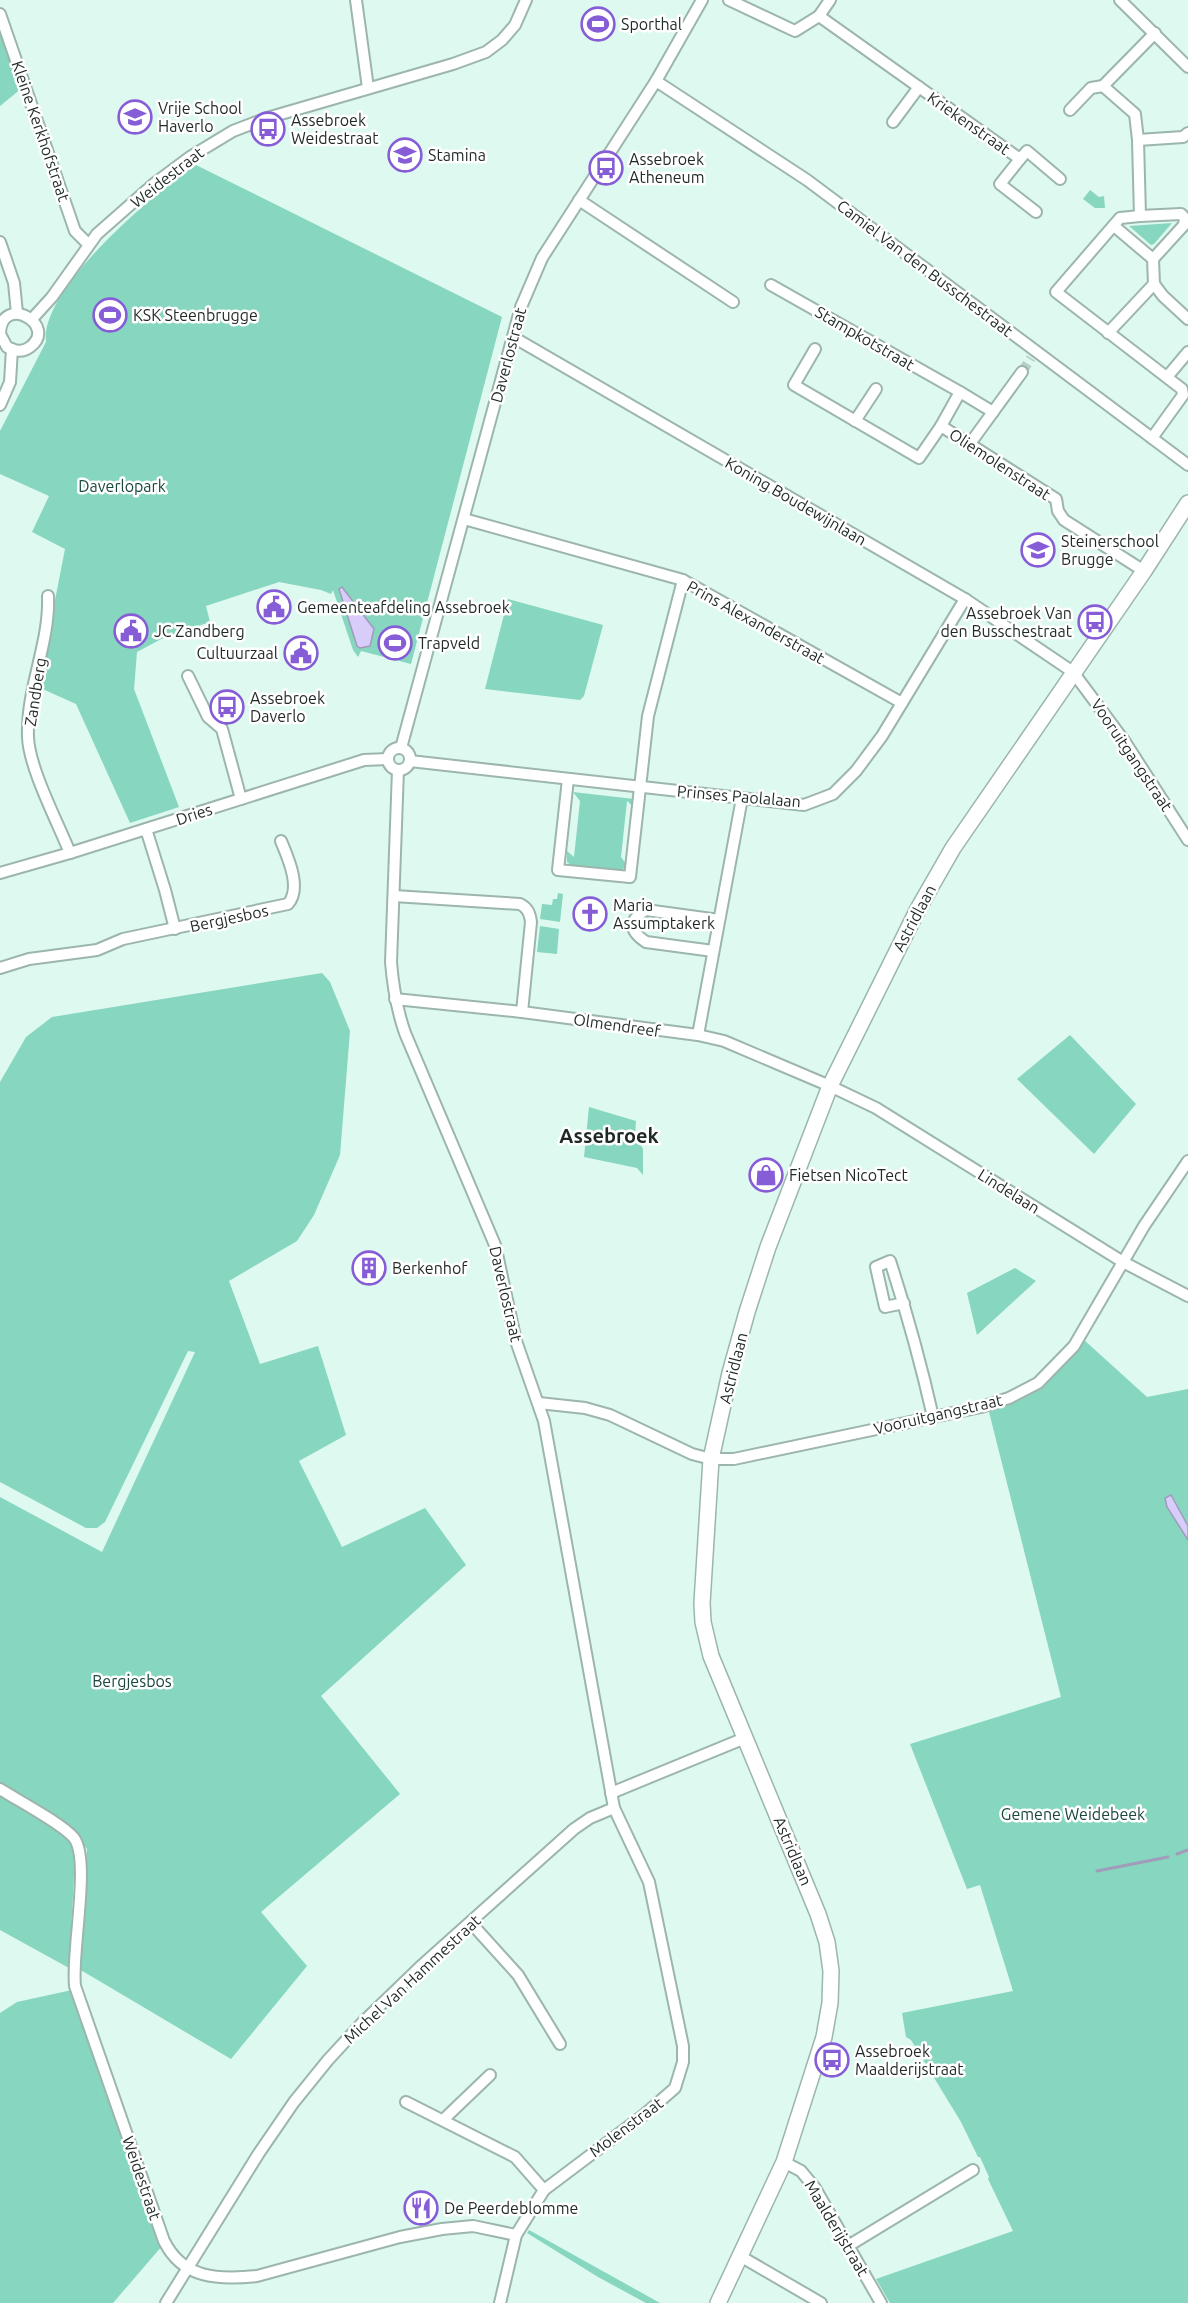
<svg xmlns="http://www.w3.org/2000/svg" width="1188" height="2303" font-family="Ubuntu,sans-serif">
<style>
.green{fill:#87d6bf}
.water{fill:#d8cdfa;stroke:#a09cba;stroke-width:1.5}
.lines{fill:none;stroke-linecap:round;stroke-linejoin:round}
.stream{stroke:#a09cba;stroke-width:3}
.minor-tunnel{stroke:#b8cfc8;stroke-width:10;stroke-dasharray:10 5;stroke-linecap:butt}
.minor-casing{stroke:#9cb5ad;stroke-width:14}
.secondary-casing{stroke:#9cb5ad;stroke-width:18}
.minor{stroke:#fff;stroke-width:10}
.secondary{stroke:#fff;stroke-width:15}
.labels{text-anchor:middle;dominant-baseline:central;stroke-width:5;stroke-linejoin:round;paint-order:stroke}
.poi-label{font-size:16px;fill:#1f2926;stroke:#fff;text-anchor:start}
.street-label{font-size:16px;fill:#1f2926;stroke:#fff}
.park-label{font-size:16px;fill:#1a483c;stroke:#fff}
.quarter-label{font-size:20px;font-weight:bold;fill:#1f2926;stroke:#fff}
</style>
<rect width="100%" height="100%" fill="#def9f0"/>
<!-- green -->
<g class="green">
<path d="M 0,30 L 22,88 L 0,106 Z"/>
<path d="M 196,165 L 502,317 L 411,664 L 361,651 L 358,657 L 353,650 L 333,590 L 331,594 L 321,590 L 279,582 L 206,606 L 210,622 L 165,637 L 137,652 L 134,689 L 179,807 L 130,823 L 76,704 L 38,687 L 65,549 L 32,532 L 49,496 L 0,474 L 0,431 L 46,342 C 39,290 155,192 196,165 Z"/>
<path d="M 1090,190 L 1099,197 L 1104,196 L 1105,208 L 1095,208 L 1083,199 Z"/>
<path d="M 1172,223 L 1154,244 L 1151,245 L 1129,226 Z"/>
<path d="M 508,599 L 603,625 L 584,696 L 580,700 L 485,689 Z"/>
<path d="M 573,792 L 634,799 L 634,807 L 627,801 L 621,857 L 627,865 L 621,871 L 571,865 L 567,862 L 567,851 L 574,857 L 580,801 Z"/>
<path d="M 558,893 L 563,894 L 560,922 L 540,919 L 542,904 L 552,905 L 553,899 L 557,899 Z"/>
<path d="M 540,926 L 559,929 L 557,954 L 537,952 Z"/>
<path d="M 322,973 L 330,982 L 350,1031 L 340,1155 L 314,1215 L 297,1241 L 229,1281 L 260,1364 L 318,1346 L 346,1435 L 299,1461 L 342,1547 L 425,1508 L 466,1565 L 321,1696 L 400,1794 L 261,1912 L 307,1966 L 231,2059 L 79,1969 L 87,1849 L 70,1829 L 0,1784 L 0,1497 L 102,1552 L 195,1352 L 188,1351 L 105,1522 L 97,1528 L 86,1528 L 0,1482 L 0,1082 L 26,1037 L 52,1017 Z"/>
<path d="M 1070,1035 L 1136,1104 L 1094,1154 L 1017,1079 Z"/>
<path d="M 589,1107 L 636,1121 L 635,1135 L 643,1149 L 643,1175 L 637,1168 L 584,1157 Z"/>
<path d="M 1015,1268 L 1036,1281 L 977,1335 L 967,1293 Z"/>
<path d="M 1083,1339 L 1147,1397 L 1188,1389 L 1188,2303 L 890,2303 L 876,2279 L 1013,2231 L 988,2179 L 989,2177 L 980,2157 L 978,2157 L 961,2122 L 911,2040 L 906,2037 L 902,2013 L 1013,1991 L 980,1885 L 967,1889 L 910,1744 L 1061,1697 L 989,1412 C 1014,1402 1041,1390 1061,1369 C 1069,1360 1076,1348 1083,1339 Z"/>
<path d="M 0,1793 C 17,1803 58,1825 69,1840 C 73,1845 74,1852 75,1858 L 69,1968 L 0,1930 Z"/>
<path d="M 72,1990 L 162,2246 L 113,2303 L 0,2303 L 0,2013 L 17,2002 Z"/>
<path d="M 529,2230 L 660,2303 L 646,2303 L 598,2277 L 527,2233 Z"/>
</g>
<!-- water -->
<g class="water">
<path d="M 342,587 L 374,629 L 370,646 L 360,648 L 357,646 L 339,589 Z"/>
<path d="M 1171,1495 L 1188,1526 L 1188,1540 L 1167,1507 L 1165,1498 Z"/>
</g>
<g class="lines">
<!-- stream -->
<g class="stream">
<path d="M 1177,1854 L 1188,1850"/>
<path d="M 1097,1871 L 1168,1857"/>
</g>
<!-- minor-tunnel -->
<path class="minor-tunnel" d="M 1022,372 L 1031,358"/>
<defs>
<g id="minor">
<path d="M 356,0 L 368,88"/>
<path d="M 729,0 L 795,31 L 819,16 L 830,0"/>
<path d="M 1120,0 L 1188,67"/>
<path d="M 0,14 L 75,231 L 88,244"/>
<path d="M 819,16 L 1020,159 L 1027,151 L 1060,179"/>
<path d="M 656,81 L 807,180 L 1188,465"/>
<path d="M 1103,86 L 1155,33"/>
<path d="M 1070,110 L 1091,88 L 1103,86 L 1135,114 L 1138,140 L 1140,216 L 1120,218 L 1056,292 L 1182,389 L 1183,395 L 1152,438"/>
<path d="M 893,122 L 919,87"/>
<path d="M 1138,140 L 1183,137 L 1188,133"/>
<path d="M 1020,159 L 1000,184 L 1036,212"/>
<path d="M 579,200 L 733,302"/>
<path d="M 1140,216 L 1181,214 L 1185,218 L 1184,225 L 1153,259"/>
<path d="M 1114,226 L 1153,259 L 1154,284 L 1163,296 L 1188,319"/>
<path d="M 0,242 L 14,283 L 17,313"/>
<path d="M 771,285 L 960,392"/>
<path d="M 32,319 L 52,297 L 97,234 L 155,183 L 190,157 L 233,131 L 267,118 L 453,64 L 486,52 L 502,40 L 515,25 L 526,0"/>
<path d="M 0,333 C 2,293 59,325 30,347 C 22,353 15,351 7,347 L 0,334"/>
<path d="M 1108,333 L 1154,284"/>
<path d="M 513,337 L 965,599 L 1073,672 L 1125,742 L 1188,840"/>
<path d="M 815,349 L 794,385 L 919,458 L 941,426 L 1056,499 L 1058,511 L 1064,520 L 1144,571"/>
<path d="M 1167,377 L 1188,352"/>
<path d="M 0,405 L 10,382 L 12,349"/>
<path d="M 855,421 L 876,389"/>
<path d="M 941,426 L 960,392 L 993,412"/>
<path d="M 969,445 L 1022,372"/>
<path d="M 464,519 L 683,580 L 902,703"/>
<path d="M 48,596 C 50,643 26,689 28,737 C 29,768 58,823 70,853"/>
<path d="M 188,676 L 208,717 L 222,729 L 241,799"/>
<path d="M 401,748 L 521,307 L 542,258 L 656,81 L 702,0"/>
<circle cx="399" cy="759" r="11"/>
<path d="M 410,761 L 804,805 L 833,794 L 856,771 L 882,736 L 965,599"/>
<path d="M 398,770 L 391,962 C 393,987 397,1010 405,1033 L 495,1245 L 516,1341 L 544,1421 L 614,1808 L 649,1882 L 683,2046 L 683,2062 L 675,2088 L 645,2114 L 544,2190 L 516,2235 L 500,2303"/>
<path d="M 568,779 L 558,870 L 630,877 L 648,716 L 683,580"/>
<path d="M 146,829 L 165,890 L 175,929"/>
<path d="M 0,873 L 70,853 L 364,760 L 388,759"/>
<path d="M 394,896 L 520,904 C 528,908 530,914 531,922 L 522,1012"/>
<path d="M 713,951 L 646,942 C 629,931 628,920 646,910 L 719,920"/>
<path d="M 0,968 L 29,959 L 97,950 L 123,939 L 288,904 C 302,888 288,858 281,841"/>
<path d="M 395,999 L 522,1012 L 698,1035 L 724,1041 L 830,1086 L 876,1108 L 1123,1262 L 1188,1296"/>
<path d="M 698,1035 L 742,798"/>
<path d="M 904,1303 L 885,1307 L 876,1267 L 890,1261 C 907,1313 921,1364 933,1417"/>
<path d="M 539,1403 L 585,1408 L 610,1415 L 692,1454 L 711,1459 L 734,1459 L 981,1407 L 1009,1398 L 1038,1383 L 1074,1346 L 1144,1226 L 1188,1161"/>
<path d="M 0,1789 C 17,1800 63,1824 74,1838 C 91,1860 71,1953 75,1986 L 164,2241 C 183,2279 218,2280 257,2276 L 400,2237 L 442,2229 L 473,2226 L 516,2235"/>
<path d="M 611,1793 L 745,1738"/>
<path d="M 471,1923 L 518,1975 L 560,2044"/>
<path d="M 406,2102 L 515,2157 L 544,2190"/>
<path d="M 443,2120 L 490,2075"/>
<path d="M 784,2162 L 801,2171 L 815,2188 L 881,2303"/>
<path d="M 848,2246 L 973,2170"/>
<path d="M 740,2256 L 821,2303"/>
<path d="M 166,2303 L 259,2153 L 294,2102 L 328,2060 L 363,2022 L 420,1967 L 574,1829 L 590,1818 L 614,1808"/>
</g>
<path id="secondary" d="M 718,2303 L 784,2162 L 824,2037 L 830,2003 L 831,1971 L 827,1942 L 818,1914 L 711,1656 L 703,1622 L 702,1603 L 711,1459 L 730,1373 L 747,1312 L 768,1247 L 830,1086 L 918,909 L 953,848 L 1144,571 L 1188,503"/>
</defs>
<!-- minor casing -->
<use href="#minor" class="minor-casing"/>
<!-- secondary casing -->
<use href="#secondary" class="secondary-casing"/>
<!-- minor -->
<use href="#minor" class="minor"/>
<!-- secondary -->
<use href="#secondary" class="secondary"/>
</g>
<!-- icons -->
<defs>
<symbol id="stadium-ring" viewBox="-11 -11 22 22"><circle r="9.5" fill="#fff" stroke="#875dd7" stroke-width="1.5"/><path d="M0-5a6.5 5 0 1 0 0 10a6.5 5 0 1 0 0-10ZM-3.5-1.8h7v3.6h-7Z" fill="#875dd7"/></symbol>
<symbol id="school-ring" viewBox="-11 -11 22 22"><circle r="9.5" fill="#fff" stroke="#875dd7" stroke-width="1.5"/><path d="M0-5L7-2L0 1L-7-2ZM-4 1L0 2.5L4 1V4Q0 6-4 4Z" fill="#875dd7"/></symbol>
<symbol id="bus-ring" viewBox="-11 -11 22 22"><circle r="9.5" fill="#fff" stroke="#875dd7" stroke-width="1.5"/><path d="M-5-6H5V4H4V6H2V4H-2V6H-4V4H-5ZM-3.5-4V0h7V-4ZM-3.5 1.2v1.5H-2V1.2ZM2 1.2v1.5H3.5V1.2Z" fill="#875dd7"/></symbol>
<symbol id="civic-ring" viewBox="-11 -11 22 22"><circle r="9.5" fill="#fff" stroke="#875dd7" stroke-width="1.5"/><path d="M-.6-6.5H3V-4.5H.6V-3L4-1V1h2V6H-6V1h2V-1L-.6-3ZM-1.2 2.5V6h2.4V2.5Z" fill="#875dd7"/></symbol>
<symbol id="church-ring" viewBox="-11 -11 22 22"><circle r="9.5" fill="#fff" stroke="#875dd7" stroke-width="1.5"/><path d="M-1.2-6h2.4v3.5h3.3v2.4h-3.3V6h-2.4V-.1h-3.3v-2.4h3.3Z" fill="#875dd7"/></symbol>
<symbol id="shop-ring" viewBox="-11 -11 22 22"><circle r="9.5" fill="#fff" stroke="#875dd7" stroke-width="1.5"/><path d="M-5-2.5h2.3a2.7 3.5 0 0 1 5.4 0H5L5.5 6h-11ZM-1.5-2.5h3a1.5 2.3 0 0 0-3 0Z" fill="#875dd7"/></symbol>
<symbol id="building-ring" viewBox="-11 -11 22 22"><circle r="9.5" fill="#fff" stroke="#875dd7" stroke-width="1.5"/><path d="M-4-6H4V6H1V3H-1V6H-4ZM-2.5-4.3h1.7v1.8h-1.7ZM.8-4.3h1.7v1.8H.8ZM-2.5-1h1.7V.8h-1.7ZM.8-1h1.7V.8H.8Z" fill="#875dd7"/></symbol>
<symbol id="restaurant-ring" viewBox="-11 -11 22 22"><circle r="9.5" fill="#fff" stroke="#875dd7" stroke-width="1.5"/><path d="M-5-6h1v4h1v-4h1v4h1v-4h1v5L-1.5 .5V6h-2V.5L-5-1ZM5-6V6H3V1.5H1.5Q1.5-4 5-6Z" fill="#875dd7"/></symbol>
</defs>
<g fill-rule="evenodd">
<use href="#stadium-ring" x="579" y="5" width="38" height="38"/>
<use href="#school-ring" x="116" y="98" width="38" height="38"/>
<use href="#bus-ring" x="249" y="110" width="38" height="38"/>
<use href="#school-ring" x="386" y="136" width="38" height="38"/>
<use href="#bus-ring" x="587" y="149" width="38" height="38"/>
<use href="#stadium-ring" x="91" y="296" width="38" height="38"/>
<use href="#school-ring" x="1019" y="531" width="38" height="38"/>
<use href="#civic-ring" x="255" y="588" width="38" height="38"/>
<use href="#bus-ring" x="1076" y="603" width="38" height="38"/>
<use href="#civic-ring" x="112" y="612" width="38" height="38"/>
<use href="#stadium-ring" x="376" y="624" width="38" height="38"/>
<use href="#civic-ring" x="282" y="634" width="38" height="38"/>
<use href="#bus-ring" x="208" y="688" width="38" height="38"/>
<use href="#church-ring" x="571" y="895" width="38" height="38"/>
<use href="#shop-ring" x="747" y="1156" width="38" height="38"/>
<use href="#building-ring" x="350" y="1249" width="38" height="38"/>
<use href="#bus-ring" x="813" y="2041" width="38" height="38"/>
<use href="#restaurant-ring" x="402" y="2189" width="38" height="38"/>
</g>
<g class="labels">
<!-- poi labels -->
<g class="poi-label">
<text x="621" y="24">Sporthal</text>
<text x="158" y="108">Vrije School<tspan x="158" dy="18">Haverlo</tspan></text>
<text x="291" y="120">Assebroek<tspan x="291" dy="18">Weidestraat</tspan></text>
<text x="428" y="155">Stamina</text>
<text x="629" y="159">Assebroek<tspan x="629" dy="18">Atheneum</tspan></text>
<text x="133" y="315">KSK Steenbrugge</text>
<text x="1061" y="541">Steinerschool<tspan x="1061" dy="18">Brugge</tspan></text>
<text x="297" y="607">Gemeenteafdeling Assebroek</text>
<text x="1072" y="613" text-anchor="end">Assebroek Van<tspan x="1072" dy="18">den Busschestraat</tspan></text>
<text x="154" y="631">JC Zandberg</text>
<text x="418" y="643">Trapveld</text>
<text x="278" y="653" text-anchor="end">Cultuurzaal</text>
<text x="250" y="698">Assebroek<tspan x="250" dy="18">Daverlo</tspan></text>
<text x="613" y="905">Maria<tspan x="613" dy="18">Assumptakerk</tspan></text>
<text x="789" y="1175">Fietsen NicoTect</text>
<text x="392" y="1268">Berkenhof</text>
<text x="855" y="2051">Assebroek<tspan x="855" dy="18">Maalderijstraat</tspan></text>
<text x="444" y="2208">De Peerdeblomme</text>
</g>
<!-- street labels -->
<g class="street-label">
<text transform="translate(969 123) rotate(35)">Kriekenstraat</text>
<text transform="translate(41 131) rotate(71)">Kleine Kerkhofstraat</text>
<text transform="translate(167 177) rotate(-38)">Weidestraat</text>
<text transform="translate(925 268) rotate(37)">Camiel Van den Busschestraat</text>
<text transform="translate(865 338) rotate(30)">Stampkotstraat</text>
<text transform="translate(508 355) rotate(-75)">Daverlostraat</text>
<text transform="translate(1000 464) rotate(33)">Oliemolenstraat</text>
<text transform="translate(796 501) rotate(30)">Koning Boudewijnlaan</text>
<text transform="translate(756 622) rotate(29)">Prins Alexanderstraat</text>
<text transform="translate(35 692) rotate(-81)">Zandberg</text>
<text transform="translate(1132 755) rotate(56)">Vooruitgangstraat</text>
<text transform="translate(739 796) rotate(5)">Prinses Paolalaan</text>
<text transform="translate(194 814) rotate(-18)">Dries</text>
<text transform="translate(229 918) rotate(-12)">Bergjesbos</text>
<text transform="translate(914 918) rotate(-62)">Astridlaan</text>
<text transform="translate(617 1025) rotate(8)">Olmendreef</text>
<text transform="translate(1009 1191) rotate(32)">Lindelaan</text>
<text transform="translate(506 1294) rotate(77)">Daverlostraat</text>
<text transform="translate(733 1368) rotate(-76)">Astridlaan</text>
<text transform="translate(938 1414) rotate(-13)">Vooruitgangstraat</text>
<text transform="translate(793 1851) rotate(67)">Astridlaan</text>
<text transform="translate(412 1979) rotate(-43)">Michel Van Hammestraat</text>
<text transform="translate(626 2127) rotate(-37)">Molenstraat</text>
<text transform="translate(142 2178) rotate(71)">Weidestraat</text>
<text transform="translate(837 2228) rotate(59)">Maalderijstraat</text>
</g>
<!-- park labels -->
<g class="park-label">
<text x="122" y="486">Daverlopark</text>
<text x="132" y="1681">Bergjesbos</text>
<text x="1073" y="1814">Gemene Weidebeek</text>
</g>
<!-- quarter labels -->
<g class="quarter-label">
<text x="609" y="1135">Assebroek</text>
</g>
</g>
</svg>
